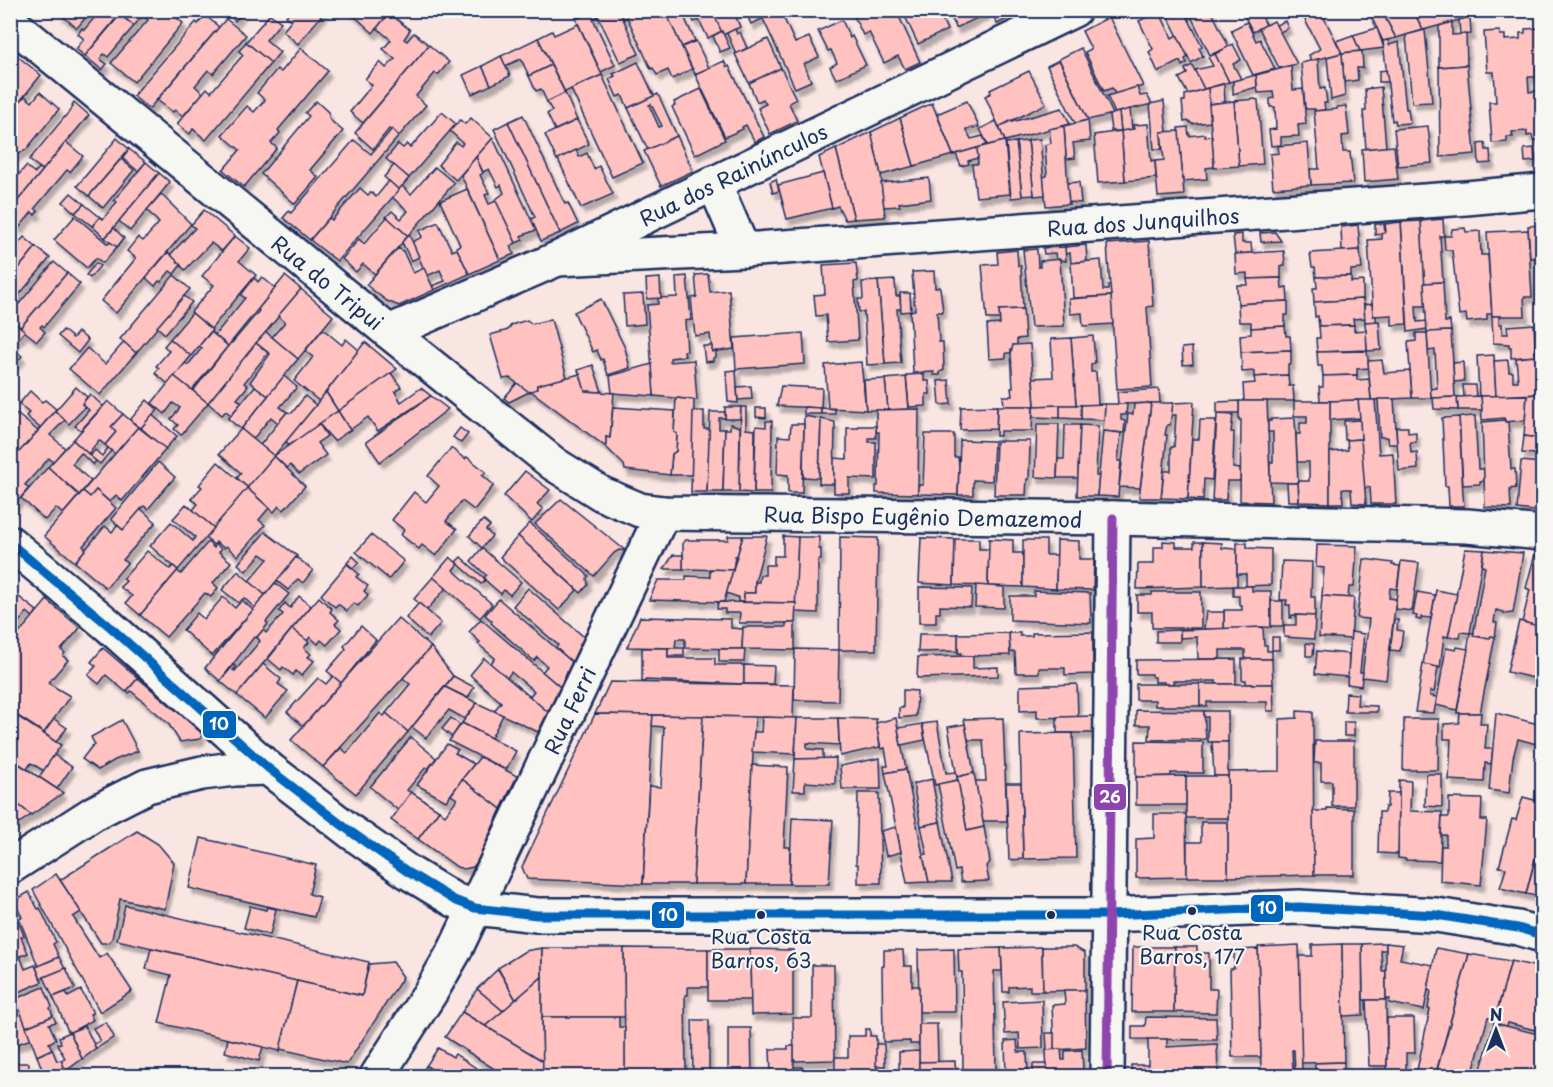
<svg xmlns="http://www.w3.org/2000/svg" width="1553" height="1087" font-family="'Playpen Sans',sans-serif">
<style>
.building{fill:#ffc2c0;stroke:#1b2f5e;stroke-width:1.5;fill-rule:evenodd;filter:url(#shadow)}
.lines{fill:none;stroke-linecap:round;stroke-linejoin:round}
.minor-casing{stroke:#1b2f5e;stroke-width:38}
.secondary-casing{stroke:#1b2f5e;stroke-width:38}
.minor{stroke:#f6f6f2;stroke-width:33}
.secondary{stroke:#f6f6f2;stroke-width:33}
.bus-1-casing{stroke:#f6f6f2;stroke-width:14}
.bus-2-casing{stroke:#f6f6f2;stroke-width:14}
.bus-1{stroke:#0065bd;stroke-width:9}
.bus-2{stroke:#8e44ad;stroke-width:9}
.bus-dot{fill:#1b2f5e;stroke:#f6f6f2;stroke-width:2}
.labels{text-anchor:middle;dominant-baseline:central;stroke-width:4.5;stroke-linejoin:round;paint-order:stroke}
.bus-label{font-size:20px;fill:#1b2f5e;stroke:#f6f6f2}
.street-label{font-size:21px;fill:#1b2f5e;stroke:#f6f6f2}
.line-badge{stroke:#f6f6f2;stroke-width:2}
.badge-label{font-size:16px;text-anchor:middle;font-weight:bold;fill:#fff}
</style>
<defs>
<filter id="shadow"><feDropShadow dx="3.5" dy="6" stdDeviation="1.5" flood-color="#0004"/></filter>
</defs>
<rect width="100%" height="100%" fill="#f9e6e3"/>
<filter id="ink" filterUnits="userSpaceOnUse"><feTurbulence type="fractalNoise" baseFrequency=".0167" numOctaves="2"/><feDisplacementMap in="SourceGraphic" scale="12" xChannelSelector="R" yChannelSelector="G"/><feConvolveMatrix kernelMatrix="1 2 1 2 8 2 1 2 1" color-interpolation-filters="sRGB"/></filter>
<g filter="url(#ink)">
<!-- building -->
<g class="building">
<path d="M 61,10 L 92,10 L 77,28 L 59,13 Z"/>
<path d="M 101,10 L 123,10 L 85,56 L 76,49 L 84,39 L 78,34 L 82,28 L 84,30 Z"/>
<path d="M 123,10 L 147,10 L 134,26 L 120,14 Z"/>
<path d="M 151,10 L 167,10 L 183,23 L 134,82 L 111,63 L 148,20 L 145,17 Z"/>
<path d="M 233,10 L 238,10 L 241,14 L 235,21 L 229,15 Z"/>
<path d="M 291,10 L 326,10 L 298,44 L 283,31 L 292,20 L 286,16 Z"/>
<path d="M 348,10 L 388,10 L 390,12 L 373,33 Z"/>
<path d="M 595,10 L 598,16 L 593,19 L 615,65 L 601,72 L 576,19 Z"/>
<path d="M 595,10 L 619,10 L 639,54 L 620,62 Z"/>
<path d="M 619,10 L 665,10 L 692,69 L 672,79 L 668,70 L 657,75 L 653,68 L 651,69 L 627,17 L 623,19 Z"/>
<path d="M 665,10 L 681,10 L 695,41 L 682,47 Z"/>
<path d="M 688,10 L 712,10 L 722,31 L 708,38 L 699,20 L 694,22 Z"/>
<path d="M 712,10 L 733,10 L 740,27 L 723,35 Z"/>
<path d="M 745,10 L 759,10 L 762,19 L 751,24 Z"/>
<path d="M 759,10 L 780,10 L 795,43 L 809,37 L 819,57 L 804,64 L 811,81 L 795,88 Z"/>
<path d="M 851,10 L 896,10 L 920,62 L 905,69 L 898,56 L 884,63 L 869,32 L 863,35 Z"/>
<path d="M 902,10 L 938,10 L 947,30 L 918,44 Z"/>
<path d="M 948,10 L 984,10 L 986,14 L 956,28 Z"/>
<path d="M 991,10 L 1006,10 L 1009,18 L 997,24 Z"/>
<path d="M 1165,10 L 1184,10 L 1202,46 L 1199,48 L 1203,56 L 1191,63 Z"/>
<path d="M 1188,10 L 1211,10 L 1229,47 L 1210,55 Z"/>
<path d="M 1241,10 L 1259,10 L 1266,25 L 1253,32 Z"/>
<path d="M 1315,10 L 1320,10 L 1342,53 L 1311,61 L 1309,55 L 1320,49 L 1303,16 Z"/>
<path d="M 1368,10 L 1381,10 L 1396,38 L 1383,41 Z"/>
<path d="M 1388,10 L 1413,10 L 1423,30 L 1396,38 L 1383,13 Z"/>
<path d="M 1413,10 L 1460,10 L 1463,19 L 1423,30 Z"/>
<path d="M 1159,11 L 1172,38 L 1177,35 L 1188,57 L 1185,59 L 1187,63 L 1182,66 L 1180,61 L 1158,72 L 1149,52 L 1153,49 L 1139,21 Z"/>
<path d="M 389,13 L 410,30 L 404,39 L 407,41 L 414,33 L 429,45 L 363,123 L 350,112 L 372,85 L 365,79 L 380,62 L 386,68 L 395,59 L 383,49 L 391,40 L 377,28 Z"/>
<path d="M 270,14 L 281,22 L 266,40 L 280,52 L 271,63 L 246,42 Z"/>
<path d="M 120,15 L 134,26 L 108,57 L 104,54 L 100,59 L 107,64 L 102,70 L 85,56 Z"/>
<path d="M 205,15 L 219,27 L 149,109 L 133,96 L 196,22 L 198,24 Z"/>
<path d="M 1109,17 L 1143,86 L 1115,94 L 1112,88 L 1104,91 L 1085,52 L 1091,49 L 1082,31 Z"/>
<path d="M 1470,17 L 1471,34 L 1460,35 L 1459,20 Z"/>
<path d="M 226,19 L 246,35 L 213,74 L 208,70 L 195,86 L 203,93 L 183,116 L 175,110 L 173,112 L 157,100 Z"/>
<path d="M 842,20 L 850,38 L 852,36 L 866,65 L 836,79 L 830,67 L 837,63 L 831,50 L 828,51 L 818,31 Z"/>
<path d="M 1274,21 L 1280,32 L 1297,64 L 1279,68 L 1259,28 Z"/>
<path d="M 1285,21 L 1288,28 L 1280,32 L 1276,25 Z"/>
<path d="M 1247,22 L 1256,41 L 1260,39 L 1275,69 L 1253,75 L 1231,30 Z"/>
<path d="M 1452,22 L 1452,35 L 1466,34 L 1467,65 L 1439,67 L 1439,26 Z"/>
<path d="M 578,24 L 602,75 L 565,92 L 538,38 L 552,31 L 554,35 Z"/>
<path d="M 1377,28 L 1384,48 L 1360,51 L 1353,35 Z"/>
<path d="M 1540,28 L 1542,68 L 1536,68 L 1537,77 L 1528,77 L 1529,92 L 1537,91 L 1538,99 L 1542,99 L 1542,140 L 1533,140 L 1532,135 L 1527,136 L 1527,131 L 1512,132 L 1513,137 L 1507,137 L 1507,142 L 1492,143 L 1489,102 L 1496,102 L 1494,72 L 1487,72 L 1484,32 L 1500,31 L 1500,35 L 1505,35 L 1505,40 L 1520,39 L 1520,33 L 1525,33 L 1525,29 Z"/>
<path d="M 735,29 L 737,34 L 740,32 L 747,48 L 736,54 L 727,33 Z"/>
<path d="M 1425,30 L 1432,102 L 1412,103 L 1406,35 Z"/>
<path d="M 722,31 L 730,48 L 720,52 L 713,36 Z"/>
<path d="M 1353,35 L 1360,51 L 1342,53 L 1336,41 Z"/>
<path d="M 538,38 L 551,65 L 529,76 L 521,59 L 505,66 L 501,56 Z"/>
<path d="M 768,39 L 781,68 L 749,83 L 735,54 Z"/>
<path d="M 1388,40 L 1389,45 L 1399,42 L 1406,109 L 1408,109 L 1410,123 L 1396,124 L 1395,120 L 1392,121 L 1383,41 Z"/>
<path d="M 696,41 L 709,68 L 695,74 L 682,47 Z"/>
<path d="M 246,42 L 271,63 L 206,140 L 193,129 L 190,134 L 177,124 L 207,88 L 211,92 L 243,55 L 239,51 Z"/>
<path d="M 1233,44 L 1241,60 L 1233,64 L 1241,79 L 1229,82 L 1215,54 Z"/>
<path d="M 429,45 L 449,62 L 438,75 L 435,73 L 416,96 L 426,105 L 399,136 L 389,129 L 373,149 L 355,133 Z"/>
<path d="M 301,48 L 328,71 L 278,130 L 280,133 L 271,143 L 277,148 L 244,187 L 223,170 L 240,150 L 222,135 L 247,106 L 254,112 L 265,100 L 257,93 L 277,69 L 281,72 Z"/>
<path d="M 1081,48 L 1113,114 L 1088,120 L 1059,59 Z"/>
<path d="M 10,50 L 41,75 L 17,105 L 12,101 L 10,103 Z"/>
<path d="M 1362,51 L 1363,68 L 1357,68 L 1358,80 L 1344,82 L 1342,53 Z"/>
<path d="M 1342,53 L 1345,96 L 1331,100 L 1327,57 Z"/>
<path d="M 1215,54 L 1229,82 L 1204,89 L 1194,70 L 1213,66 L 1208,57 Z"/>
<path d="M 501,56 L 510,76 L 491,85 L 482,66 Z"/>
<path d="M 1318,59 L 1320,89 L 1325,88 L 1327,103 L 1324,103 L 1325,110 L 1315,111 L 1315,109 L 1306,109 L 1305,107 L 1301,63 Z"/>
<path d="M 1059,60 L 1088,120 L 1075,123 L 1047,66 Z"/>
<path d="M 724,61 L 727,67 L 729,66 L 764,137 L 755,142 L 746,125 L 742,127 L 743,129 L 725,137 L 695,74 Z"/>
<path d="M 638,62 L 654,96 L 628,108 L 622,95 L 617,97 L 609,79 L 615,76 L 613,74 Z"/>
<path d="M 551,65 L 565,93 L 547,102 L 541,89 L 536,91 L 529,76 Z"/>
<path d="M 1192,65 L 1204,89 L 1188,94 L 1179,78 L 1187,74 L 1185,69 Z"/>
<path d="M 1467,65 L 1475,154 L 1440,157 L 1439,67 Z"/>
<path d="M 482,66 L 491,85 L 472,94 L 463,75 Z"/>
<path d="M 1291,66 L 1293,90 L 1303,89 L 1306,124 L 1298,125 L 1299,136 L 1281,137 L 1281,145 L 1271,146 L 1269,130 L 1276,129 L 1275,107 L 1270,107 L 1270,99 L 1274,98 L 1273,92 L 1258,93 L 1256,75 Z"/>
<path d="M 781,68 L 796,99 L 789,103 L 797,121 L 770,134 L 758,108 L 766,104 L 763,99 L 757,102 L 749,83 Z"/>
<path d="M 1386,70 L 1388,82 L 1379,82 L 1379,71 Z"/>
<path d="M 1029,71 L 1046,104 L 999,127 L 985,96 L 991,93 L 990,90 Z"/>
<path d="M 602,75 L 643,163 L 612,177 L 571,89 Z"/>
<path d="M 1256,75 L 1257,87 L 1233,94 L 1233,81 Z"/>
<path d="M 1224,84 L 1225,102 L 1209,104 L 1208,88 Z"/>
<path d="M 1137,87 L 1140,96 L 1147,95 L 1152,104 L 1115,113 L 1107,96 Z"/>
<path d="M 1381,87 L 1386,147 L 1366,149 L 1363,111 L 1366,111 L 1365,89 Z"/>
<path d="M 1208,88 L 1211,122 L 1192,124 L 1189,121 L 1184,122 L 1182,101 L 1185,101 L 1185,95 Z"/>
<path d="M 701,89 L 725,140 L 695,155 L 672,107 L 675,105 L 674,102 Z"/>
<path d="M 40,92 L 59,109 L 26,150 L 13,157 L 10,155 L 10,113 L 25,96 L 32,102 Z"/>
<path d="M 565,93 L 577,120 L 555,130 L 547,114 L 552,111 L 547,102 Z"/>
<path d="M 658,94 L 677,136 L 648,150 L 628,108 ZM 651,104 L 662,126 L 659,127 L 649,105 Z"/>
<path d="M 1255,99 L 1258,100 L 1263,164 L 1239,166 L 1234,101 Z"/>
<path d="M 316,101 L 328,112 L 330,120 L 343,131 L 310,170 L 318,177 L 295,204 L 261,174 L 309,116 L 305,113 Z"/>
<path d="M 967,101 L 979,127 L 966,129 L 971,139 L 983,136 L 987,145 L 953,155 L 937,114 Z"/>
<path d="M 1164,101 L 1167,132 L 1161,132 L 1162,149 L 1154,149 L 1150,104 Z"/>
<path d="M 1234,101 L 1239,166 L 1214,168 L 1209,104 Z"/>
<path d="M 74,102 L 89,115 L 43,170 L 29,160 L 73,107 L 72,105 Z"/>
<path d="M 932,103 L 953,155 L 914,166 L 900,118 Z"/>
<path d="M 1346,106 L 1349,135 L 1342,136 L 1343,152 L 1350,152 L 1353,183 L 1311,185 L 1310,169 L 1319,169 L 1314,111 L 1337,109 L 1337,107 Z"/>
<path d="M 1062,108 L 1070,124 L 1005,141 L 999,127 L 1012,120 L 1012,122 Z"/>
<path d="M 1130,109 L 1132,130 L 1121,131 L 1119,112 Z"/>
<path d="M 442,112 L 456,124 L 409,178 L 386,159 L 398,144 L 403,148 L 407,144 L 410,148 Z"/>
<path d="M 1119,112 L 1121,131 L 1111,131 L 1109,115 Z"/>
<path d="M 523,115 L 565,204 L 568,203 L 578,224 L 560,233 L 508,122 Z"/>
<path d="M 471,118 L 493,138 L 456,180 L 438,165 L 456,142 L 461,146 L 463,143 L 450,131 L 460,120 L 465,124 Z"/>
<path d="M 900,118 L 914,166 L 881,175 L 871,132 Z"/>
<path d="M 577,120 L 589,144 L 557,160 L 545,135 Z"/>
<path d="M 1088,120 L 1090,141 L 1073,143 L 1075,158 L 1066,159 L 1064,126 Z"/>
<path d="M 996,121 L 1005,141 L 988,145 L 980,129 Z"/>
<path d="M 508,122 L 560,233 L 541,241 L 531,219 L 535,217 L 494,129 Z"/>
<path d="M 1148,124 L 1151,161 L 1155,160 L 1156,178 L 1125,181 L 1121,131 L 1134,129 L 1133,125 Z"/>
<path d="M 1064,126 L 1069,204 L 1046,206 L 1043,177 L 1047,176 L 1045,145 L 1051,143 L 1049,129 Z"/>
<path d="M 1428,126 L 1432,163 L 1398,166 L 1394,129 Z"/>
<path d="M 1188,127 L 1189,136 L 1205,134 L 1205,137 L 1212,136 L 1214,167 L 1206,168 L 1207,179 L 1183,181 L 1178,128 Z"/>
<path d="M 392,129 L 399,136 L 310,240 L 283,218 L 289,211 L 291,213 L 354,140 L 371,154 Z"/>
<path d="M 1121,131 L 1125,181 L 1098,183 L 1094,135 Z"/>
<path d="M 1179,131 L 1184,195 L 1158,197 L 1155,161 L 1164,160 L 1161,132 Z"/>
<path d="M 871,132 L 881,175 L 885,217 L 854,219 L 836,149 Z"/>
<path d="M 677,136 L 693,171 L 661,186 L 644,151 Z"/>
<path d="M 117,138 L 129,149 L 89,196 L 77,186 Z"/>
<path d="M 493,138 L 536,230 L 521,236 L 523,240 L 516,243 L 495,200 L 504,193 L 501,185 L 498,187 L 489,169 L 483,172 L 476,157 Z"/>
<path d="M 1040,139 L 1045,195 L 1034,196 L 1028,140 Z"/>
<path d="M 1005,141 L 1010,194 L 976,197 L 972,164 L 978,164 L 977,148 Z"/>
<path d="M 1028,141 L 1034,195 L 1022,196 L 1016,142 Z"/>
<path d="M 66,142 L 83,156 L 70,172 L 67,170 L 35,208 L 38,211 L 35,215 L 32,212 L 19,228 L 10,222 L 10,210 Z"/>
<path d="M 1016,142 L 1022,197 L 1011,198 L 1006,143 Z"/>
<path d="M 1308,143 L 1311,185 L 1273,188 L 1270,154 L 1279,153 L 1278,146 Z"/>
<path d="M 1485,143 L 1486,150 L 1490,150 L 1491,163 L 1479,164 L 1478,144 Z"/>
<path d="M 1394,146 L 1398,179 L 1364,182 L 1362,149 Z"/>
<path d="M 977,148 L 978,158 L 968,161 L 969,164 L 961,166 L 956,154 Z"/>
<path d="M 1534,148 L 1535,161 L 1525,162 L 1524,149 Z"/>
<path d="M 129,149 L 146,162 L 138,171 L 122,158 Z"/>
<path d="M 836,149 L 854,219 L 845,220 L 838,206 L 832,208 L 819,157 Z"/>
<path d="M 576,150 L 579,157 L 587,153 L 594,169 L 599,166 L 613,194 L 581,208 L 558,159 Z"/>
<path d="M 476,157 L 483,173 L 480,175 L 489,193 L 485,195 L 489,204 L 496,201 L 516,243 L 510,246 L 514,254 L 500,260 L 461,175 Z"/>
<path d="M 121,159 L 134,170 L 103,208 L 89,196 Z"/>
<path d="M 146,162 L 159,173 L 105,238 L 92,226 L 100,217 L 103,219 L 117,202 L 114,200 Z"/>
<path d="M 394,165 L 409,178 L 399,190 L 384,177 Z"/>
<path d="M 26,166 L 35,173 L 39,168 L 43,170 L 10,210 L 10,185 Z"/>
<path d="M 435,167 L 454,183 L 408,236 L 386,217 L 392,211 L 401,219 L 408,211 L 392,197 L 402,186 L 411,194 Z"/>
<path d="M 159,173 L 170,182 L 130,231 L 119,221 Z"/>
<path d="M 823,173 L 832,208 L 787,219 L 778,185 Z"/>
<path d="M 929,178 L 931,199 L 899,203 L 900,206 L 884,207 L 881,183 Z"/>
<path d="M 776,179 L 779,191 L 773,193 L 770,182 Z"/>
<path d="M 389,181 L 399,190 L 337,261 L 310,240 L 329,218 L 332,220 L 360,188 L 368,195 L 371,192 L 376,197 Z"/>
<path d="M 1079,182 L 1081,203 L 1069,202 L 1067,183 Z"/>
<path d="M 467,189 L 500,260 L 469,274 L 456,247 L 460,245 L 440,201 Z"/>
<path d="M 71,193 L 84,204 L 75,213 L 63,202 Z"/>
<path d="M 161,194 L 191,224 L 116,313 L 101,301 L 136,258 L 127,251 L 138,237 L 143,241 L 159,223 L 147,210 Z"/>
<path d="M 84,204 L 100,217 L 92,226 L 75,213 Z"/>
<path d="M 204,210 L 235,236 L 222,251 L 211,243 L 185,270 L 170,255 L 195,228 L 191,225 Z"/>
<path d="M 75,216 L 108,244 L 111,242 L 117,247 L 103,263 L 96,258 L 87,268 L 54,240 Z"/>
<path d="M 387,217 L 408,236 L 375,274 L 363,264 L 356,272 L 342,259 L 359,239 L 364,244 Z"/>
<path d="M 1443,219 L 1444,236 L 1440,236 L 1443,282 L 1424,283 L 1421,221 Z"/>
<path d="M 1421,221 L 1426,306 L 1416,306 L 1417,322 L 1427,321 L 1427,329 L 1408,332 L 1401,222 Z"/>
<path d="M 438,222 L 452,251 L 457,249 L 469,274 L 434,290 L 432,286 L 445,281 L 440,270 L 427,276 L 412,242 L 422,237 L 419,231 Z"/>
<path d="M 1401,222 L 1407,324 L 1392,325 L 1392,315 L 1373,316 L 1368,240 L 1382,239 L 1382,233 L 1386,232 L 1385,224 Z"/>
<path d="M 1375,224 L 1384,224 L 1385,233 L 1375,235 Z"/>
<path d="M 1358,225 L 1360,250 L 1342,251 L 1341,227 Z"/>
<path d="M 1542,225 L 1542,289 L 1538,289 L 1536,258 L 1530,258 L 1528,226 Z"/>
<path d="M 114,228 L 124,238 L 117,247 L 105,238 Z"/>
<path d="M 1465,228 L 1466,232 L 1480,231 L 1481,255 L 1488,255 L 1492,314 L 1487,314 L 1487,320 L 1467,322 L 1466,314 L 1459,315 L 1452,250 L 1445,250 L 1444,236 L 1451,236 L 1452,229 Z"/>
<path d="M 1528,230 L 1532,297 L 1524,297 L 1525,316 L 1492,316 L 1487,232 Z"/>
<path d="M 1275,232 L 1281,241 L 1261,242 L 1260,233 Z"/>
<path d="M 409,234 L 419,257 L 411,261 L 402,242 Z"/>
<path d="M 1242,234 L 1242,243 L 1251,243 L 1252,253 L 1235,254 L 1233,235 Z"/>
<path d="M 235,236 L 250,248 L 239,261 L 256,275 L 211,329 L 191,312 L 214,285 L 202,276 Z"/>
<path d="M 24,237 L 36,247 L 10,279 L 10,253 Z"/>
<path d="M 1149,241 L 1153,306 L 1147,307 L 1152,387 L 1117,389 L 1107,244 Z"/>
<path d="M 1086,245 L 1087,261 L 1071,263 L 1070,253 L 1065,254 L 1065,247 Z"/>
<path d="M 36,247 L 50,258 L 14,301 L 12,299 L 10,301 L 10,279 Z"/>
<path d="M 1065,247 L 1066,261 L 1056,259 L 1055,253 L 1044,254 L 1043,248 Z"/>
<path d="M 398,248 L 403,251 L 413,273 L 424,268 L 434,290 L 399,306 L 387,301 L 366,285 Z"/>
<path d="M 1037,249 L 1038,267 L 1040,267 L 1040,261 L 1060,259 L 1064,326 L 1031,327 L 1023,250 Z"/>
<path d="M 1017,250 L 1018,266 L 1021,266 L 1023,309 L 999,310 L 1000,319 L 987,319 L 982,265 L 998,264 L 997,252 Z"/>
<path d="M 1360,250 L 1362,269 L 1351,270 L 1351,276 L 1316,277 L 1315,267 L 1312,267 L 1310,253 Z"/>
<path d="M 1284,251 L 1285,266 L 1281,266 L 1281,278 L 1247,279 L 1247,273 L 1236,274 L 1235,254 Z"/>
<path d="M 168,252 L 181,265 L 174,274 L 170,271 L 161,282 L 159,281 L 155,286 L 146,278 Z"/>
<path d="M 1101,260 L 1103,290 L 1108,290 L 1108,285 L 1110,285 L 1111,296 L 1073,298 L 1071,263 Z"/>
<path d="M 54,262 L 67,273 L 20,328 L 10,319 L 10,307 L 16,301 L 19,304 Z"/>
<path d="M 96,263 L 100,266 L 90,278 L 86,275 Z"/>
<path d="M 856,263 L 858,281 L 854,282 L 858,340 L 828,342 L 826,315 L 816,316 L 814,295 L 825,294 L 823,265 Z"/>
<path d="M 934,271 L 935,288 L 940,287 L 943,312 L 937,312 L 939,342 L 943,342 L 944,370 L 940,372 L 940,375 L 934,375 L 934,372 L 913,373 L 910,311 L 915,310 L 912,272 Z"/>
<path d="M 67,273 L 80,284 L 44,327 L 42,325 L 40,327 L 45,332 L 37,341 L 20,328 Z"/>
<path d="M 708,274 L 710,292 L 729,290 L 734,349 L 712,352 L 710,334 L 695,336 L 691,298 L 697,297 L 695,275 Z"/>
<path d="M 174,275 L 190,289 L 136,353 L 120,339 Z"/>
<path d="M 285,276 L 301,289 L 208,403 L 193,391 L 231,342 L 232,343 L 259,311 L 258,309 Z"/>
<path d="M 687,276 L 691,320 L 685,321 L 687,351 L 684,351 L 685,356 L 670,358 L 670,362 L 694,360 L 697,400 L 654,396 L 647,305 L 658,304 L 658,298 L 677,297 L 676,277 Z"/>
<path d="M 1351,276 L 1351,282 L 1363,281 L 1363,299 L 1314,302 L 1313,288 L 1317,288 L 1316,277 Z"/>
<path d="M 262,277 L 275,288 L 228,346 L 215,335 L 245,298 L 241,295 L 254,278 L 258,282 Z"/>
<path d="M 660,278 L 661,298 L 647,299 L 646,279 Z"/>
<path d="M 1281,278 L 1282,288 L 1287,287 L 1288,301 L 1238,304 L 1237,285 L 1248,285 L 1247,279 Z"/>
<path d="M 895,280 L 896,296 L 900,296 L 901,309 L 897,309 L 901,363 L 885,364 L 878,281 Z"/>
<path d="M 878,281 L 885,364 L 867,365 L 864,312 L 859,312 L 858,299 L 863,299 L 862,282 Z"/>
<path d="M 1443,282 L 1445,322 L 1450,321 L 1451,331 L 1427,332 L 1424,283 Z"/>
<path d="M 301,289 L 333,316 L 298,359 L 272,337 L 285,322 L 278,316 Z"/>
<path d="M 900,293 L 910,293 L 911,311 L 901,312 Z"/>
<path d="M 643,294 L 645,324 L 625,326 L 623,295 Z"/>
<path d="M 184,296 L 192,302 L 165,334 L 157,327 Z"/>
<path d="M 1111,296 L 1113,324 L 1083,326 L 1082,313 L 1070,314 L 1069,299 Z"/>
<path d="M 601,299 L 625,348 L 630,368 L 608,375 L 603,359 L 601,360 L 597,350 L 593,352 L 574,312 Z"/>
<path d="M 1363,299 L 1365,318 L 1353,319 L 1354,325 L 1319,326 L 1318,316 L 1315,317 L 1314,302 Z"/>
<path d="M 1288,301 L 1288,315 L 1285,315 L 1285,326 L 1251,328 L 1251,322 L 1239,322 L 1238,304 Z"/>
<path d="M 1372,304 L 1373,316 L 1376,316 L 1376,322 L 1365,322 L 1364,305 Z"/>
<path d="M 1023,309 L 1025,338 L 1017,339 L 1017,345 L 1013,345 L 1013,350 L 1011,350 L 1011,353 L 1006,353 L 1006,358 L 989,359 L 987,325 L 1000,324 L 999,310 Z"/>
<path d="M 192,313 L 212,330 L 191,356 L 170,339 Z"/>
<path d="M 1492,316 L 1499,316 L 1499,324 L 1502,324 L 1502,334 L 1508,334 L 1507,326 L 1534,324 L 1536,356 L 1511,358 L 1511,347 L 1509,347 L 1509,344 L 1493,343 Z"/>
<path d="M 11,319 L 25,331 L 10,348 L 10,320 Z"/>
<path d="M 551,319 L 567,378 L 537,385 L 537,389 L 529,392 L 510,378 L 503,379 L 490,335 L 508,330 L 511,325 L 527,320 L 532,324 Z"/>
<path d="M 1379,321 L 1381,350 L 1367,351 L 1365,322 Z"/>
<path d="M 1354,325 L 1354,331 L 1366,330 L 1367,350 L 1317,352 L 1316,338 L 1320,338 L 1319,326 Z"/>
<path d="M 1285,326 L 1286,336 L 1290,336 L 1291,350 L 1241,352 L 1240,335 L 1251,334 L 1251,328 Z"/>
<path d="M 323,329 L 342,345 L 346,339 L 359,350 L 319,401 L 294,381 L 313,357 L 305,351 Z"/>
<path d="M 63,330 L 73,338 L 78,332 L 88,340 L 78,353 L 58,336 Z"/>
<path d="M 1451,331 L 1455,397 L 1431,398 L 1430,389 L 1437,388 L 1435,350 L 1428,351 L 1427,332 Z"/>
<path d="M 211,332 L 228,346 L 192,390 L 174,376 L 185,363 L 188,365 L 202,348 L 199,346 Z"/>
<path d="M 266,332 L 298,359 L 268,396 L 250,382 L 270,354 L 256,343 Z"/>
<path d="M 803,333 L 805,364 L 736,369 L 734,338 Z"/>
<path d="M 1416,333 L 1427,333 L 1431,398 L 1412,398 L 1408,342 L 1416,341 Z"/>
<path d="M 1093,336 L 1095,363 L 1091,364 L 1091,372 L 1096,372 L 1098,405 L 1076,405 L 1071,338 Z"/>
<path d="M 1071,338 L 1076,405 L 1035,406 L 1033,378 L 1053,377 L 1051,339 Z"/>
<path d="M 170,339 L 191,356 L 168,384 L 155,373 L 159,368 L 156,366 L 169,351 L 164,346 Z"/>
<path d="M 124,342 L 136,353 L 100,395 L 69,369 L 87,348 L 105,364 Z"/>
<path d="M 365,342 L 397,369 L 338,411 L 326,392 Z"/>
<path d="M 256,343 L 268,353 L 244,383 L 248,386 L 237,399 L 242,402 L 231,415 L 226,411 L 222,415 L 208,403 Z"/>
<path d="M 1030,344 L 1035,406 L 1004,406 L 1003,396 L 1012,396 L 1011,388 L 1013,388 L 1011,353 L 1013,345 Z"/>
<path d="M 703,346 L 712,346 L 712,352 L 716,351 L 716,357 L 713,358 L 713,361 L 705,362 Z"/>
<path d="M 11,347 L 22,356 L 10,369 L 10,348 Z"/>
<path d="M 1192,347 L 1193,364 L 1183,365 L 1182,348 Z"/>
<path d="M 1291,350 L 1291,364 L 1288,364 L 1288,375 L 1254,377 L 1254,371 L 1242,372 L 1241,352 Z"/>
<path d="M 1367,351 L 1369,368 L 1357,369 L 1357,375 L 1323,376 L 1322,366 L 1318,366 L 1317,352 Z"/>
<path d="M 1494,355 L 1496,396 L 1479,396 L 1477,356 Z"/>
<path d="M 1536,355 L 1542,355 L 1542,395 L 1538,394 Z"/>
<path d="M 1536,356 L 1538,394 L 1496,396 L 1494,361 L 1508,360 L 1509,372 L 1513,372 L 1513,381 L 1518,381 L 1516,358 Z"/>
<path d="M 1382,360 L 1384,373 L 1410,371 L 1412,398 L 1371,400 L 1368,361 Z"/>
<path d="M 861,362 L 866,410 L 828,408 L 825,365 Z"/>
<path d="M 1463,362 L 1464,381 L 1454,382 L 1453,363 Z"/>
<path d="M 652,364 L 654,396 L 612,393 L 610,376 Z"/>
<path d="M 593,365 L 602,392 L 585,391 L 578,370 Z"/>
<path d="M 736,370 L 737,387 L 738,403 L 728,402 L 726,371 Z"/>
<path d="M 391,373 L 401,387 L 395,392 L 401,402 L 421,388 L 431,396 L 378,431 L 368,417 L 350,430 L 338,411 Z"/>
<path d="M 580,374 L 585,391 L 614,393 L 610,438 L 606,437 L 606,447 L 531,391 L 537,389 L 537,385 Z"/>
<path d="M 924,374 L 924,381 L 929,381 L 930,394 L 926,394 L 926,406 L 909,407 L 906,375 Z"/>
<path d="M 1288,375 L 1289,386 L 1293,386 L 1294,401 L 1244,401 L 1243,384 L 1255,383 L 1254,377 Z"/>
<path d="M 1357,375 L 1357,380 L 1369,379 L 1371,400 L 1320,401 L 1319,387 L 1323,387 L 1323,376 Z"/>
<path d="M 174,376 L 208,403 L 181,435 L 174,429 L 178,425 L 171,419 L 180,408 L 173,403 L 165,414 L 152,403 Z"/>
<path d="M 284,376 L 297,387 L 280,407 L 287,412 L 278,423 L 271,417 L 253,439 L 241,429 Z"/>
<path d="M 906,377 L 909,409 L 888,410 L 885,379 Z"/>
<path d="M 885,379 L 888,410 L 866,410 L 864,380 Z"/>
<path d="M 949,380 L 951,404 L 940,405 L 938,381 Z"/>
<path d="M 517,383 L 529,392 L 509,402 L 504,398 Z"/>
<path d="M 1463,385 L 1475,385 L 1476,397 L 1464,397 Z"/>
<path d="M 255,386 L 268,396 L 241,429 L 228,419 Z"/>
<path d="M 751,386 L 752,399 L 738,400 L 737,387 Z"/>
<path d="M 781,386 L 822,388 L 821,408 L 777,406 Z"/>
<path d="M 76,387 L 87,397 L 82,404 L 85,407 L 69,424 L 55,411 Z"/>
<path d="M 1159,389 L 1160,403 L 1118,404 L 1117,392 Z"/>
<path d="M 30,391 L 42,402 L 45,400 L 56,409 L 40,428 L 26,416 L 29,413 L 19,404 Z"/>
<path d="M 326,392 L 338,411 L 289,446 L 286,441 Z"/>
<path d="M 90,394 L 103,406 L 81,430 L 75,426 L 89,410 L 82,404 Z"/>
<path d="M 1539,394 L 1542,395 L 1542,438 L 1524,436 L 1527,395 Z"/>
<path d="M 1527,395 L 1525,420 L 1505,422 L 1504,418 L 1482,420 L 1481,396 Z"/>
<path d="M 305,396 L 316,405 L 274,456 L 260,445 L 287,412 L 292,413 Z"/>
<path d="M 431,396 L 448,409 L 380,462 L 366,442 Z"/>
<path d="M 1481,396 L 1482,410 L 1458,410 L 1457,397 Z"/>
<path d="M 1457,397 L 1458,410 L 1434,409 L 1433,398 Z"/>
<path d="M 676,398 L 694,400 L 692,475 L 670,475 L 672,454 L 676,451 L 677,434 L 674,432 Z"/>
<path d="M 1378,399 L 1394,399 L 1397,444 L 1388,444 L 1387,437 L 1380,437 Z"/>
<path d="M 147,400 L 158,410 L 141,428 L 130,420 Z"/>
<path d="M 1358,400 L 1375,400 L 1379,454 L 1393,453 L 1396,504 L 1371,504 L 1370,487 L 1364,488 Z"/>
<path d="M 1358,400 L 1360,418 L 1330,420 L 1330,401 Z"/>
<path d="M 108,401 L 123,414 L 111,427 L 116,432 L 105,445 L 99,440 L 88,454 L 73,440 Z"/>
<path d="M 1239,401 L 1267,401 L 1271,502 L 1240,501 L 1241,420 L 1239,420 Z"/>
<path d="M 1239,401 L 1239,413 L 1217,413 L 1217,402 Z"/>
<path d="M 1294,401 L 1330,401 L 1330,503 L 1299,502 L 1298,481 L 1309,481 L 1309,462 L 1297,462 L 1296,434 L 1300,434 L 1300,423 L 1307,423 L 1307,416 L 1294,416 Z"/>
<path d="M 1194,402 L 1188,499 L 1161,498 L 1164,471 L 1171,471 L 1171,447 L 1174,447 L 1176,415 L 1171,415 L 1173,403 Z"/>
<path d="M 1151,403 L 1173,403 L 1170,425 L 1167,425 L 1165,435 L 1167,435 L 1161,498 L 1139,498 Z"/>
<path d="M 1151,403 L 1140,488 L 1119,487 L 1128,414 L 1133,414 L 1134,404 Z"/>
<path d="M 1105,404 L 1127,404 L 1126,415 L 1121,415 L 1121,420 L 1125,421 L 1124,433 L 1103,431 Z"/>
<path d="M 1105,404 L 1104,420 L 1081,419 L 1081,405 Z"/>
<path d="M 1060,405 L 1081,405 L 1081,419 L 1060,418 Z"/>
<path d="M 1060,405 L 1060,418 L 1033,417 L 1033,406 Z"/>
<path d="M 997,406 L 1033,406 L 1032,431 L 1000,431 L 1000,436 L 996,436 Z"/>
<path d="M 997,406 L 996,429 L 960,430 L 961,407 Z"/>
<path d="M 613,407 L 675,411 L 674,432 L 677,434 L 676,451 L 672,454 L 670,475 L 625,470 L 624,465 L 606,447 L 606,437 L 610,438 Z"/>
<path d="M 725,407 L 741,407 L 740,419 L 725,419 Z"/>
<path d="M 741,407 L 746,407 L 746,429 L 755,430 L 754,493 L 739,492 Z"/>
<path d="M 804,407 L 821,408 L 821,414 L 804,414 Z"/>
<path d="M 756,408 L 766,408 L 766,418 L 756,417 Z"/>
<path d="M 821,408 L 835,409 L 835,414 L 821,414 Z"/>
<path d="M 919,409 L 918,494 L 876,493 L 876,486 L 878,486 L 879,432 L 876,432 L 876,410 Z"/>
<path d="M 55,411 L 65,420 L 50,435 L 65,448 L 53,462 L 49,458 L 25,485 L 29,488 L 11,509 L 10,462 Z"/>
<path d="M 338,411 L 350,430 L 334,441 L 319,424 Z"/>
<path d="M 693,411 L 704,411 L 704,429 L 710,429 L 707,492 L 691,492 Z"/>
<path d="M 710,412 L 725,412 L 725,418 L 719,418 L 719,429 L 725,429 L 723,492 L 707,492 Z"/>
<path d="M 17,414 L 38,431 L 10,462 L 10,421 Z"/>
<path d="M 123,414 L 138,427 L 115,454 L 105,445 L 116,432 L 111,427 Z"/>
<path d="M 1217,414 L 1233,415 L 1231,432 L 1234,432 L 1233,468 L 1240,469 L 1240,481 L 1227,481 L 1226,500 L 1212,500 Z"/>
<path d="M 152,415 L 177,436 L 165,449 L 141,428 Z"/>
<path d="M 804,416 L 821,419 L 819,478 L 803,477 Z"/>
<path d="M 1475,416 L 1478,469 L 1484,469 L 1484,481 L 1480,482 L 1480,484 L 1463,485 L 1459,417 Z"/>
<path d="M 1459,417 L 1463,495 L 1464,506 L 1449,506 L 1448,486 L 1445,486 L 1442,418 Z"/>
<path d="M 1295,418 L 1298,483 L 1270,482 L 1270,462 L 1273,462 L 1273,432 L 1268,432 L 1268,421 L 1271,421 L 1271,419 Z"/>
<path d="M 821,419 L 835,422 L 834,484 L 819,484 Z"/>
<path d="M 1200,420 L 1216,420 L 1212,480 L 1204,479 L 1203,500 L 1188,499 L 1192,439 L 1199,439 Z"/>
<path d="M 1360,420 L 1361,439 L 1345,440 L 1344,421 Z"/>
<path d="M 1505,420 L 1505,422 L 1508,422 L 1511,469 L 1515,469 L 1516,488 L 1510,489 L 1511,508 L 1485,507 L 1482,422 Z"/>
<path d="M 766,421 L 772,421 L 771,493 L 754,493 L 756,426 L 766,427 Z"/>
<path d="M 319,424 L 327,436 L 317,443 L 326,455 L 299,474 L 290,465 L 287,468 L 274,456 Z"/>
<path d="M 730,424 L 740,427 L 739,492 L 723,492 L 725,429 L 730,429 Z"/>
<path d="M 791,424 L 804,424 L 802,493 L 788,493 L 788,475 L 777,474 L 778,436 L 790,437 Z"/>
<path d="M 1037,424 L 1059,424 L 1057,478 L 1035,477 Z"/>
<path d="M 1065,425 L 1080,425 L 1078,478 L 1057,478 L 1058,459 L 1064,459 Z"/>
<path d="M 1080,425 L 1098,426 L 1096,476 L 1099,476 L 1097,496 L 1077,496 Z"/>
<path d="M 858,426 L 876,426 L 876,438 L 869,438 L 869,442 L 876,442 L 876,479 L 849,478 L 849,493 L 834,493 L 834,458 L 847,459 L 847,428 L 858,428 Z"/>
<path d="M 138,427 L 166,449 L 122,501 L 116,495 L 110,502 L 96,490 L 90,497 L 83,491 Z"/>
<path d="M 1396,427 L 1408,427 L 1408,433 L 1416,432 L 1416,442 L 1410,442 L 1411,453 L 1417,452 L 1418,469 L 1399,471 Z"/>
<path d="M 460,428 L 468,434 L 461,443 L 453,437 Z"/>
<path d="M 241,429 L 274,456 L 248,488 L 237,478 L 241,473 L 219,454 Z"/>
<path d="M 1103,431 L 1121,433 L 1118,461 L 1121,461 L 1118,497 L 1097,496 Z"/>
<path d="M 925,434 L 954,434 L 954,457 L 958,457 L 959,465 L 958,495 L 918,494 L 918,485 L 923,485 Z"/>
<path d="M 1524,436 L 1537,438 L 1536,454 L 1522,453 Z"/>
<path d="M 1361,439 L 1366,504 L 1352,503 L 1351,489 L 1342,489 L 1343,503 L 1330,503 L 1330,452 L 1348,450 L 1347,440 Z"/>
<path d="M 73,440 L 96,461 L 93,465 L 81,453 L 72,464 L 91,481 L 79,495 L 48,467 Z"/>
<path d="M 960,440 L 994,441 L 992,481 L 973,480 L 973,495 L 958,495 Z"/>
<path d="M 996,441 L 1030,441 L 1029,479 L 1027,479 L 1026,495 L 994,495 Z"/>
<path d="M 108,448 L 111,451 L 100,464 L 90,456 L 95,450 L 102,456 Z"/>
<path d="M 451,448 L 465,459 L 467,457 L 486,472 L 482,475 L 494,485 L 474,510 L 462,501 L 446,521 L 457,529 L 436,556 L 422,545 L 419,549 L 401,535 L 404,530 L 392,520 L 414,492 L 426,502 L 439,486 L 428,476 Z"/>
<path d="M 274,456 L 305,486 L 284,510 L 279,506 L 274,512 L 247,488 Z"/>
<path d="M 1521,461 L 1542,463 L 1542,512 L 1517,509 Z"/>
<path d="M 158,462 L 175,477 L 148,509 L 144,506 L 123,530 L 111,519 Z"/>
<path d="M 218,462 L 248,488 L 214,528 L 193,510 L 198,504 L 191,499 L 202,487 L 199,485 Z"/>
<path d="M 48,467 L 79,495 L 63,514 L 56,508 L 45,520 L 21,498 Z"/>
<path d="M 525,471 L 550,490 L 537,504 L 543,509 L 532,522 L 504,496 Z"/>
<path d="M 1287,483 L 1298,483 L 1299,501 L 1288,501 Z"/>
<path d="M 247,488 L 269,508 L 259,520 L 265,525 L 238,556 L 226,546 L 224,548 L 216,542 L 214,545 L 205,538 Z"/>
<path d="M 96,490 L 116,508 L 83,546 L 86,549 L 75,562 L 44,536 L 83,491 L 90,497 Z"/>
<path d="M 561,499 L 626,551 L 619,550 L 614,553 L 594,576 L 535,524 Z"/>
<path d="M 186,504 L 214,528 L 178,570 L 150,546 L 171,522 L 193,541 L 195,537 L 173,519 Z"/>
<path d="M 141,509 L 156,522 L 123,560 L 127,563 L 106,588 L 75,562 L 105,526 L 112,532 L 117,525 L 123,530 Z"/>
<path d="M 483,520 L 490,526 L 486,530 L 492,536 L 482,548 L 469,536 Z"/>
<path d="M 530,523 L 589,576 L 587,578 L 588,585 L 581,593 L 518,536 Z"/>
<path d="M 265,532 L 297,556 L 265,595 L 249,581 L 268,559 L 261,554 L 246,571 L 238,564 Z"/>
<path d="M 371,535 L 404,561 L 389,579 L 356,552 Z"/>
<path d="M 518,536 L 577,590 L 559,610 L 500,557 Z"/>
<path d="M 728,536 L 743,536 L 737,556 L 735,556 L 733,570 L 683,569 L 683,543 L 686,540 L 728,540 Z"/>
<path d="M 743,536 L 767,536 L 755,582 L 755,593 L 744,593 L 744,602 L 738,602 L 738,597 L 726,593 Z"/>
<path d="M 783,536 L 798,537 L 796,603 L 744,602 L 744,593 L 755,593 L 755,582 L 759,582 L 760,575 L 765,575 L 765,565 L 774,565 L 774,556 L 783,556 Z"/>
<path d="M 798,537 L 819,537 L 819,549 L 821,549 L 821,560 L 818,560 L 818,613 L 795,612 Z"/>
<path d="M 840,537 L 878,538 L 876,650 L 839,650 Z"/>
<path d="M 921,538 L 955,539 L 954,585 L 919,583 Z"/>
<path d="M 955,539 L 979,539 L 979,549 L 989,549 L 988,586 L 954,585 Z"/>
<path d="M 989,539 L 1013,540 L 1013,553 L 1023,553 L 1023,587 L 988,586 Z"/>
<path d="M 1023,540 L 1046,540 L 1046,555 L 1057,555 L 1056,589 L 1023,587 Z"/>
<path d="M 1057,540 L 1079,541 L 1079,559 L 1094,559 L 1093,590 L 1056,589 Z"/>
<path d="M 1163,541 L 1176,542 L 1176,547 L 1194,547 L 1194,542 L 1203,542 L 1203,587 L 1137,589 L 1138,564 L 1154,564 L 1154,547 L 1163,547 Z"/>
<path d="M 208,542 L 214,548 L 216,544 L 221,549 L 219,552 L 231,562 L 213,583 L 218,588 L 211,597 L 205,593 L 166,637 L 140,615 L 177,571 L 181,574 Z"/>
<path d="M 1203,542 L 1222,543 L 1222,548 L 1237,549 L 1237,586 L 1203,587 Z"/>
<path d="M 1237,543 L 1247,543 L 1247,548 L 1271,549 L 1271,585 L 1246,586 L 1246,574 L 1237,574 Z"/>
<path d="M 1317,545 L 1357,546 L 1354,587 L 1349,587 L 1348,598 L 1322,596 L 1324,568 L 1316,567 Z"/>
<path d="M 482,548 L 521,582 L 510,595 L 504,590 L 501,594 L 485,580 L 484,578 L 486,575 L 471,561 Z"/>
<path d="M 1465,549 L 1484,550 L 1470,633 L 1461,632 L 1460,638 L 1448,637 Z"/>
<path d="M 1484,550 L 1523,553 L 1513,613 L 1504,614 L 1504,612 L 1496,610 L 1494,622 L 1497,623 L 1495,637 L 1491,636 L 1490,638 L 1473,636 L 1485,567 L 1482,566 Z"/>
<path d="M 147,551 L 170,569 L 173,566 L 178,570 L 140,615 L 126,603 L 132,596 L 120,587 L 126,581 L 123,579 Z"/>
<path d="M 1535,554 L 1542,556 L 1542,627 L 1522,622 L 1530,590 L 1526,588 Z"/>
<path d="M 673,555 L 683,555 L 683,569 L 664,569 Z"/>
<path d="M 353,556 L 359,562 L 353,568 L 347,563 Z"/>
<path d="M 296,557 L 313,570 L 303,583 L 298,579 L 288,590 L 277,581 Z"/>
<path d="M 450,557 L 458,564 L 453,570 L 492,604 L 480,618 L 433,577 Z"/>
<path d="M 461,557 L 484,578 L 485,580 L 481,584 L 456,562 Z"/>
<path d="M 1364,559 L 1393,563 L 1392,565 L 1400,566 L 1397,589 L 1390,588 L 1389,598 L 1396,599 L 1386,680 L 1362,677 L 1369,619 L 1357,618 Z"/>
<path d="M 1282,561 L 1312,562 L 1311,597 L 1315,597 L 1315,616 L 1292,615 L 1292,618 L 1290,618 L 1290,605 L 1286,605 L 1287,600 L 1280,600 Z"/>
<path d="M 1401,561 L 1419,563 L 1412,611 L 1395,609 Z"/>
<path d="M 347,564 L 359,574 L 356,577 L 368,586 L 364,591 L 368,595 L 358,606 L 354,603 L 347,611 L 338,604 L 335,607 L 321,595 Z"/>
<path d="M 710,569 L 733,570 L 724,602 L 649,600 L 658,580 L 686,580 L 686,576 L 710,577 Z"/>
<path d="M 238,571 L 265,595 L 255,608 L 244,598 L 239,603 L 222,590 Z"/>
<path d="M 433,577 L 446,588 L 427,610 L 414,599 Z"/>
<path d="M 275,583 L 289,594 L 266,622 L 268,624 L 256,638 L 254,637 L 220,681 L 205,668 Z"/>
<path d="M 976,585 L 1004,587 L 1004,608 L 975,607 Z"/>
<path d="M 1233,586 L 1252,586 L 1252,591 L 1271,591 L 1271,627 L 1224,629 L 1224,610 L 1242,610 L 1242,605 L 1239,605 L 1239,596 L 1233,596 Z"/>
<path d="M 919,587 L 972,588 L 971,607 L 940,606 L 940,613 L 936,613 L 936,623 L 919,623 Z"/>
<path d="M 528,588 L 584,637 L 572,662 L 556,648 L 558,645 L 513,606 Z"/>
<path d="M 10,590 L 37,611 L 33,617 L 27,612 L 10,633 Z"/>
<path d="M 1436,590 L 1457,594 L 1448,637 L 1444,636 L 1440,668 L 1423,664 Z"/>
<path d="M 1034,591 L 1090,593 L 1091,623 L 1010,620 L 1010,596 L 1034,596 Z"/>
<path d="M 1152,592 L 1201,592 L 1201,628 L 1152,628 L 1152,612 L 1137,612 L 1137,595 L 1152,595 Z"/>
<path d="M 1417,592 L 1435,595 L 1431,618 L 1421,617 L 1421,620 L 1416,619 L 1417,616 L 1413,615 Z"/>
<path d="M 299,596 L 311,606 L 237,695 L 220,681 L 234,665 L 236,667 L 233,670 L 235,671 L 260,641 L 257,637 L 263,630 L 266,633 L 283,614 L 279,611 L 285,603 L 290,608 Z"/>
<path d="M 1322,596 L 1354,598 L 1351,639 L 1319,637 Z"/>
<path d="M 223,597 L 235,608 L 242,600 L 253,610 L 212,656 L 183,630 L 197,613 L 204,619 Z"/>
<path d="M 319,597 L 332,609 L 330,612 L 339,620 L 335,624 L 341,629 L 327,645 L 321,640 L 318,644 L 310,637 L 307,641 L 292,629 Z"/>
<path d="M 499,599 L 572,662 L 560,687 L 542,672 L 547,666 L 537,657 L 534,661 L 491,623 L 492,621 L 485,615 Z"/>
<path d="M 47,600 L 80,628 L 61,650 L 65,653 L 63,656 L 68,660 L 48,683 L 70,696 L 44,733 L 10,711 L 10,644 Z"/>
<rect x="1271" y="601" width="12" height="25"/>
<path d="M 718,602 L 796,603 L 795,623 L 739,623 L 740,613 L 725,613 L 725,609 L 717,609 Z"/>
<path d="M 419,603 L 441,623 L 428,638 L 406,618 Z"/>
<path d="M 1206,612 L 1224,612 L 1224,629 L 1204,629 Z"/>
<path d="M 1296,615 L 1315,616 L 1314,639 L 1284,637 L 1284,625 L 1296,625 Z"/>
<path d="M 640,617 L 731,619 L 731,628 L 743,629 L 742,649 L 685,648 L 685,639 L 676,639 L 675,648 L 627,647 Z"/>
<path d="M 398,618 L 431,647 L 323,767 L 291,740 Z"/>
<path d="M 481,619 L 560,687 L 548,712 L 529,697 L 534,691 L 511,672 L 507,678 L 490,664 L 495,658 L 478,644 L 480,642 L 469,632 Z"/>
<path d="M 1394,620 L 1398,620 L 1397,630 L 1403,631 L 1400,651 L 1390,650 Z"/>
<path d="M 1519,621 L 1542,627 L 1542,660 L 1538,679 L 1507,672 Z"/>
<path d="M 786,623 L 795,623 L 795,650 L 742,649 L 743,627 L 786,627 Z"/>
<path d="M 361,626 L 376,640 L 341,683 L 327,671 L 346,649 L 344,646 Z"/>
<path d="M 1263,627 L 1264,645 L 1267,645 L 1267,651 L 1272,651 L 1272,659 L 1245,659 L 1245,650 L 1220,650 L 1220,659 L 1198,659 L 1197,637 L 1180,638 L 1180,630 Z"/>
<path d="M 292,629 L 309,642 L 304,648 L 311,654 L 308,657 L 314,661 L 301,676 L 296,671 L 293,675 L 283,667 L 281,670 L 268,659 Z"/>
<path d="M 1180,630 L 1180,642 L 1156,642 L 1156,631 Z"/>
<path d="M 1093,632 L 1093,674 L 1065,675 L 1065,668 L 1039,668 L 1039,673 L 1016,673 L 1015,652 L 1010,652 L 1009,633 L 1020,633 L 1020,636 L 1032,636 L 1032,633 Z"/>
<path d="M 1351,632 L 1364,634 L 1360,672 L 1363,672 L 1361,686 L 1347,684 Z"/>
<path d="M 1009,633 L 1010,655 L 961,656 L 961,653 L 958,653 L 958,634 Z"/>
<path d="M 1470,633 L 1474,633 L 1473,636 L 1490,638 L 1491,636 L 1495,637 L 1480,713 L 1457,713 Z"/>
<path d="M 919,634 L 958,634 L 958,651 L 918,652 Z"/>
<rect x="1272" y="637" width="7" height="13"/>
<path d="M 1306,643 L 1314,644 L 1313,656 L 1306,656 Z"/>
<path d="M 431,647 L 453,676 L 408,732 L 386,713 L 410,684 L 403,678 Z"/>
<path d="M 1457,647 L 1468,649 L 1457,710 L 1436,705 L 1446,648 L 1456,650 Z"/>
<path d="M 103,648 L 138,678 L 126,692 L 106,675 L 99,684 L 88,675 L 96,666 L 91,662 Z"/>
<path d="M 642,648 L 668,648 L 668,658 L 715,658 L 715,665 L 744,665 L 744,684 L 645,680 L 645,682 L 642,682 Z"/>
<rect x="668" y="648" width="16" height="8"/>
<path d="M 719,649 L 745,649 L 744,662 L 719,662 Z"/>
<path d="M 795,649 L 839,650 L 838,701 L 794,700 Z"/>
<path d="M 1317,651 L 1349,654 L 1348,677 L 1315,674 Z"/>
<path d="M 973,656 L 973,668 L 998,667 L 998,676 L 917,678 L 918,657 Z"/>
<path d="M 484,658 L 548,712 L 538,732 L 494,711 L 501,702 L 470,675 Z"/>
<path d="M 1236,659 L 1236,684 L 1216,684 L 1216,681 L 1173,681 L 1173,684 L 1164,684 L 1164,682 L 1155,682 L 1155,677 L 1152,677 L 1152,674 L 1136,674 L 1136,660 Z"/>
<path d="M 1242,659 L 1272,659 L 1273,684 L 1246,684 L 1246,680 L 1242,680 Z"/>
<path d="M 263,664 L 281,679 L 278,684 L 288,691 L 265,718 L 237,695 Z"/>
<path d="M 1423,664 L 1438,667 L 1434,692 L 1430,691 L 1430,696 L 1437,697 L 1434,713 L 1415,712 Z"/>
<path d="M 744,665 L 774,666 L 773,684 L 744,684 Z"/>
<path d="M 333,676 L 341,683 L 303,726 L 287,712 L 318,678 L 326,684 Z"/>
<path d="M 453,676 L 474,687 L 468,698 L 445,687 Z"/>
<path d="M 138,678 L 200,731 L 202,735 L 200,739 L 180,742 L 168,723 L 131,691 L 129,693 L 127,691 Z"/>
<path d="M 610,682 L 794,685 L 793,718 L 595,714 Z"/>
<path d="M 1077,684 L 1078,717 L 1037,718 L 1037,710 L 1020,711 L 1020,686 Z"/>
<path d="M 1136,684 L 1200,684 L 1200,706 L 1155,706 L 1155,700 L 1136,700 Z"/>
<path d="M 1200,684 L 1273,684 L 1274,711 L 1267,711 L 1267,702 L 1207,702 L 1207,706 L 1200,706 Z"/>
<path d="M 445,687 L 477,703 L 465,719 L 449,710 L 426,738 L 412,727 Z"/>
<path d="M 903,690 L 917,691 L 916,716 L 899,718 L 899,708 L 903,708 Z"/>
<path d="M 1346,693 L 1358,694 L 1357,705 L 1377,706 L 1377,712 L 1345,712 Z"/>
<path d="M 477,703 L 503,715 L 491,738 L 462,723 Z"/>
<path d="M 1136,710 L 1204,711 L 1206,739 L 1149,740 L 1150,725 L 1136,725 Z"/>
<path d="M 1204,711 L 1228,711 L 1228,742 L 1208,742 L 1208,717 L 1204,717 Z"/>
<path d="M 1297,711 L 1313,712 L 1314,875 L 1228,877 L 1228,772 L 1280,771 L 1280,719 L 1297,718 Z"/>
<path d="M 380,713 L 384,716 L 386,713 L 408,732 L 356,794 L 323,767 L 341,748 L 347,753 Z"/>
<path d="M 1460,713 L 1481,713 L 1480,724 L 1487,724 L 1485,749 L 1493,749 L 1491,764 L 1485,763 L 1484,782 L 1449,780 L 1451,739 L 1444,739 L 1444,724 L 1459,723 Z"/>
<path d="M 1496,713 L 1542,725 L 1540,745 L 1518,739 L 1513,758 L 1509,793 L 1489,790 Z"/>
<path d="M 595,714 L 653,715 L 643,884 L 527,879 L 522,867 Z"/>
<path d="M 653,715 L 703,716 L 693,884 L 643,884 L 649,786 L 661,787 L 664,727 L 652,726 Z"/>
<path d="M 17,716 L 61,745 L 44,771 L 31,763 L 27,769 L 10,758 L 14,751 L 10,749 L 10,726 Z"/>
<path d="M 703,716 L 755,717 L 746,884 L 693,884 Z"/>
<path d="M 1093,716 L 1093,733 L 1057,733 L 1057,717 Z"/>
<path d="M 762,717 L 797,718 L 795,754 L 752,752 L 754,732 L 761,732 Z"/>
<path d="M 451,718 L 460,725 L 452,737 L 442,729 Z"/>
<path d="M 797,718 L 838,718 L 839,745 L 807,743 L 807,749 L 823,750 L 823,759 L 795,759 Z"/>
<path d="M 838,718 L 876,719 L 880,747 L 840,756 Z"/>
<path d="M 896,718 L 906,769 L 885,773 L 884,766 L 888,766 L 885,748 L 881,749 L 876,723 Z"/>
<path d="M 1003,718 L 1007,821 L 982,821 L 975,781 L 986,781 L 983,740 L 968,740 L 964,719 Z"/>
<path d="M 54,719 L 67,728 L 56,742 L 44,733 Z"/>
<path d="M 1404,719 L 1439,719 L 1438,770 L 1403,770 Z"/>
<path d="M 122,720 L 138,751 L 115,760 L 98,770 L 82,759 L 92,746 L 95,745 L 91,737 Z"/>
<path d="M 937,722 L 946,773 L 956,772 L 958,780 L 935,785 L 922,724 Z"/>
<rect x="1344" y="722" width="10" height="14"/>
<path d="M 462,723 L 516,751 L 506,770 L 449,741 Z"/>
<path d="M 922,724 L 925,740 L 901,745 L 898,728 Z"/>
<path d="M 965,724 L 974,773 L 957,777 L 948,727 Z"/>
<path d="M 1073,733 L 1076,858 L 1023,859 L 1020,734 Z"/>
<path d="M 411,737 L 436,758 L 428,769 L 426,767 L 407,790 L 411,793 L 398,810 L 370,787 Z"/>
<path d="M 1542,737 L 1542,770 L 1537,768 Z"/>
<path d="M 1136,741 L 1203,742 L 1203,773 L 1171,773 L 1171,776 L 1136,777 Z"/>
<path d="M 1315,741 L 1354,741 L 1354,806 L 1332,806 L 1332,781 L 1321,781 L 1321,763 L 1314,763 Z"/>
<path d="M 1212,742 L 1228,742 L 1228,776 L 1214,776 Z"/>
<path d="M 447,744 L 458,750 L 455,753 L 474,764 L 446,801 L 417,785 Z"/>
<path d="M 54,755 L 72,767 L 57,789 L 39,777 Z"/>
<path d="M 480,757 L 517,776 L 501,809 L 462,779 Z"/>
<path d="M 10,758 L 57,789 L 63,793 L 31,815 L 10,798 Z"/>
<path d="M 836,758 L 835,784 L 805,782 L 805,791 L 793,791 L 795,759 Z"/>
<path d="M 880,758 L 881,789 L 842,789 L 840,766 Z"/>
<path d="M 752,765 L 788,767 L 784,847 L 790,847 L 789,884 L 746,884 Z"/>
<path d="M 906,769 L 923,855 L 929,882 L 907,883 L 896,827 L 885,773 Z"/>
<path d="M 974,773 L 984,827 L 967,831 L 957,777 Z"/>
<path d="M 1426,774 L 1442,774 L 1442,807 L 1425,806 Z"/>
<rect x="1186" y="776" width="42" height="42"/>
<path d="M 1186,776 L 1186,805 L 1136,805 L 1136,777 Z"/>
<path d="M 462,779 L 501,809 L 477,862 L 473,867 L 464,869 L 457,867 L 418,839 L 439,810 L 445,815 L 457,799 L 451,795 Z"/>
<path d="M 932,779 L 940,822 L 921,826 L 913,784 Z"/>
<path d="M 958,780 L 967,831 L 984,827 L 990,862 L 986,866 L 989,881 L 961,882 L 959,870 L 955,871 L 938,784 Z"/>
<path d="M 1399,780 L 1411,781 L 1410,811 L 1442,812 L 1440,861 L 1406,860 L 1406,859 L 1398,858 Z"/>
<path d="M 1006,783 L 1021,783 L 1023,859 L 1009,860 Z"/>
<path d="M 411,792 L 439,810 L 418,839 L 391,820 Z"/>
<path d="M 1541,792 L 1542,792 L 1542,831 L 1526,894 L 1500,888 L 1506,868 L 1499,867 L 1512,819 L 1516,820 L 1523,797 L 1538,801 Z"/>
<path d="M 858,793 L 879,793 L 881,883 L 858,883 L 858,864 L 856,864 Z"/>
<path d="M 1388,793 L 1399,793 L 1398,854 L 1378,853 L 1379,812 L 1384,812 L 1385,807 L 1387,807 Z"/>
<path d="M 10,798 L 31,815 L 10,829 Z"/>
<path d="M 1449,798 L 1482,799 L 1481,820 L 1487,820 L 1481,885 L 1440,881 L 1441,846 L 1446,846 L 1446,835 L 1441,835 L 1442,817 L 1449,817 Z"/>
<path d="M 1327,808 L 1354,809 L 1354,875 L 1314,875 L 1313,811 L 1327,811 Z"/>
<path d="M 1154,814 L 1186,814 L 1187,877 L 1136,878 L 1136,839 L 1154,838 Z"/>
<path d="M 792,818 L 833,820 L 829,884 L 789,884 Z"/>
<path d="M 940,822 L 952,882 L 929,882 L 923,855 L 927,854 L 921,826 Z"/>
<path d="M 1201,822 L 1228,822 L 1228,877 L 1187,877 L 1187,842 L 1201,842 Z"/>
<path d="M 896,827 L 901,852 L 886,856 L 881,831 Z"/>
<path d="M 137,831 L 158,844 L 174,863 L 165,909 L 120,899 L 112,939 L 107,943 L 101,943 L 60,880 Z"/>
<path d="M 201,838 L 316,865 L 309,894 L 320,897 L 314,917 L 189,888 Z"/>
<path d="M 1534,864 L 1539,866 L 1537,871 L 1542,873 L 1542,897 L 1526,894 Z"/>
<path d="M 56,874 L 81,912 L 73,917 L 99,958 L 107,953 L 132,991 L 100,1012 L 33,890 Z"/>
<path d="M 29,892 L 38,909 L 40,908 L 56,942 L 53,944 L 59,957 L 38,966 L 19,918 L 22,917 L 14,901 Z"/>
<path d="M 125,905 L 369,962 L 362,996 L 117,940 Z"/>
<path d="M 250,906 L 266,910 L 267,907 L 276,909 L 270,935 L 244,928 Z"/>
<path d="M 16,916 L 24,936 L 21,937 L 28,953 L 10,960 L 10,919 Z"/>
<path d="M 1381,943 L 1386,943 L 1386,950 L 1381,950 L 1382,971 L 1386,971 L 1386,1000 L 1363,1000 L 1362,944 Z"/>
<path d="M 1386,943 L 1403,945 L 1400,959 L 1433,965 L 1424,1010 L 1389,1003 L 1390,999 L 1386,999 Z"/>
<path d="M 1342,944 L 1344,1062 L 1301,1063 L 1299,956 L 1312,956 L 1312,945 Z"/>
<path d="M 1342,944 L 1362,944 L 1363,1015 L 1343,1016 Z"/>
<path d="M 1299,945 L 1302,1071 L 1295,1072 L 1294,1050 L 1292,1050 L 1293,1072 L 1261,1073 L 1258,947 Z"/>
<path d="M 1042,947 L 1043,991 L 1030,991 L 1030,986 L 1009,987 L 1009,992 L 1003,992 L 1001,948 Z"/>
<path d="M 1042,947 L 1074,947 L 1085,953 L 1085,990 L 1043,991 Z"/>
<path d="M 1133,947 L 1175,947 L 1174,1012 L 1132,1012 Z"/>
<path d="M 1175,947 L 1197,947 L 1197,953 L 1209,953 L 1209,989 L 1217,989 L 1216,1013 L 1174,1012 Z"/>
<path d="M 151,948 L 297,981 L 280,1051 L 159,1023 L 171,975 L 146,969 Z"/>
<path d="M 542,948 L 542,977 L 516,1000 L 498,968 L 525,951 Z"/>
<path d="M 542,948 L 624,948 L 625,1017 L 542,1017 Z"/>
<path d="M 624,948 L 708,949 L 708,987 L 688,987 L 688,995 L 685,995 L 686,1076 L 625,1076 Z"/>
<path d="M 1001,948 L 1002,971 L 994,971 L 996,1069 L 963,1069 L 962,972 L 959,972 L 958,949 Z"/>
<path d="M 1436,948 L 1469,954 L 1435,1076 L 1422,1076 L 1416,1075 L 1430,1009 L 1428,1009 L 1431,991 L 1428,990 Z"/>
<path d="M 708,949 L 750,949 L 751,1000 L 708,1000 Z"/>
<path d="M 750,949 L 793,950 L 793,1014 L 751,1015 Z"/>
<path d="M 954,949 L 955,1012 L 919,1012 L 918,950 Z"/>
<path d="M 1258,949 L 1261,1057 L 1232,1057 L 1230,969 L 1234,968 L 1234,950 Z"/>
<path d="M 884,950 L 903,950 L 904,966 L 912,966 L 912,986 L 919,986 L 919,1044 L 910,1044 L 910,1041 L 883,1042 L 882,966 L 884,966 Z"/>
<path d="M 1469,954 L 1511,961 L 1495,1019 L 1488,1017 L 1472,1076 L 1446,1076 L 1436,1074 Z"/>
<path d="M 20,956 L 25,969 L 35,965 L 42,982 L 14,994 L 10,986 L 10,960 Z"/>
<path d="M 59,957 L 65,969 L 41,979 L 36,967 Z"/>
<path d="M 1511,961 L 1542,968 L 1542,1004 L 1535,1030 L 1508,1023 L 1507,1026 L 1494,1023 Z"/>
<path d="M 393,962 L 403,977 L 347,1064 L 280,1049 L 297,981 L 362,996 L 369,964 Z"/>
<path d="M 812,965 L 834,965 L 835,1060 L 794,1061 L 793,1018 L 812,1018 Z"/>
<path d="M 66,968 L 75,988 L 53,997 L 44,977 Z"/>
<path d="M 498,969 L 516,1000 L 503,1011 L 477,989 Z"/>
<path d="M 542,977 L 542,1017 L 543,1061 L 485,1026 Z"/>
<path d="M 10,986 L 17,1003 L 10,1006 Z"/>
<path d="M 44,987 L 52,1007 L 50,1008 L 53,1016 L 26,1027 L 15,999 Z"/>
<path d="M 477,989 L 503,1011 L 485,1026 L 462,1012 Z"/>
<path d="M 81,990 L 93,1013 L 90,1014 L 93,1020 L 69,1033 L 53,997 L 66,992 L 68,997 Z"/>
<path d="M 1064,990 L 1085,990 L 1086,1048 L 1054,1050 L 1052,1005 L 1065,1004 Z"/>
<path d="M 1042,1000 L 1043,1048 L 1020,1049 L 1019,1033 L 1005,1034 L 1003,1002 Z"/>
<path d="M 1366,1000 L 1386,1000 L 1387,1066 L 1369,1066 Z"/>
<path d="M 17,1003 L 31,1039 L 12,1046 L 14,1052 L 10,1052 L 10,1006 Z"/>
<path d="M 1542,1004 L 1542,1032 L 1535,1030 Z"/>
<path d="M 462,1012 L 543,1061 L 543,1076 L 505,1076 L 445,1037 Z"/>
<path d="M 53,1016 L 56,1022 L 49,1024 L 56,1039 L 49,1043 L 52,1049 L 37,1056 L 26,1027 Z"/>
<path d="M 542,1017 L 619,1017 L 619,1027 L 625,1027 L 625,1076 L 543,1076 Z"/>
<path d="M 1146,1017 L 1216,1018 L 1217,1040 L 1132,1039 L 1132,1026 L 1145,1026 Z"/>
<path d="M 1387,1018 L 1414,1018 L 1415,1053 L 1406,1053 L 1406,1076 L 1387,1076 Z"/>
<path d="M 692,1020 L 709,1020 L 709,1076 L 693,1076 Z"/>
<path d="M 106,1022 L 114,1037 L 96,1049 L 94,1044 L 100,1041 L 93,1028 Z"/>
<path d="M 1494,1023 L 1542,1035 L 1542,1049 L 1535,1076 L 1479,1076 Z"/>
<path d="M 919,1024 L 937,1024 L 938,1062 L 919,1062 Z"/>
<path d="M 85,1026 L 96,1049 L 82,1059 L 70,1032 Z"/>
<path d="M 728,1028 L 751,1028 L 752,1076 L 728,1076 Z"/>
<path d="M 865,1029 L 870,1029 L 870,1036 L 876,1036 L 877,1076 L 835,1076 L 835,1057 L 848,1057 L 848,1036 L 865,1036 Z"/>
<path d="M 70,1032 L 82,1059 L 63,1073 L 61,1069 L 64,1067 L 61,1060 L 65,1058 L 57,1044 L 61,1043 L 59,1037 Z"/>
<path d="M 1046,1033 L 1054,1033 L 1054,1050 L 1047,1050 Z"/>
<path d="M 228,1039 L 263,1047 L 259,1061 L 225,1052 Z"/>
<path d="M 1148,1039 L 1167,1039 L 1167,1047 L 1217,1044 L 1218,1076 L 1131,1076 L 1131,1065 L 1148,1065 Z"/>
<path d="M 1017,1040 L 1018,1052 L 1027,1052 L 1028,1076 L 1006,1076 L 1005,1041 Z"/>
<path d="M 876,1044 L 884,1044 L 885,1066 L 876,1066 Z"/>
<path d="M 788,1046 L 794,1046 L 794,1076 L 771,1076 L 770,1049 L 788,1049 Z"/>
<path d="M 438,1048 L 453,1057 L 455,1054 L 488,1076 L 443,1076 L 426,1066 Z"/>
<path d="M 52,1049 L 57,1061 L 61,1060 L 64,1067 L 61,1069 L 63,1073 L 58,1076 L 45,1076 L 37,1056 Z"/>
<path d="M 1061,1049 L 1062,1060 L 1065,1060 L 1065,1051 L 1082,1050 L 1083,1070 L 1073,1070 L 1074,1076 L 1047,1076 L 1046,1050 Z"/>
<path d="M 1542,1050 L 1542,1076 L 1535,1076 Z"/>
<path d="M 919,1051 L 919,1076 L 899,1076 L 899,1052 Z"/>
<path d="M 955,1061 L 956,1076 L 919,1076 L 919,1062 Z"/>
<path d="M 1344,1062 L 1344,1076 L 1302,1076 L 1302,1073 L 1315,1072 L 1315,1063 Z"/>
<path d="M 10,1063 L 29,1063 L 28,1076 L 10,1076 Z"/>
<rect x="1033" y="1064" width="14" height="12"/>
<path d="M 426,1066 L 443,1076 L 420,1076 Z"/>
<rect x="794" y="1067" width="8" height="9"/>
<path d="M 1302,1071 L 1302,1076 L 1261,1076 L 1261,1073 Z"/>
<rect x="961" y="1074" width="28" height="2"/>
</g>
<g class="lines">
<defs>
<g id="minor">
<path d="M 10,22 L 389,332 L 554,464 L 602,494 L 640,510 L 663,513 L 1113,518 L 1467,526 L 1542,533"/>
<path d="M 714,183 L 743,250"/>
<path d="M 557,259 L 743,250 L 1466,198 L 1542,191"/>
<path d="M 389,332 L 557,259 L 1074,10"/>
<path d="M 10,543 L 108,625 L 268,768"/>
<path d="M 377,1076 L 432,990 L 455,950 L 663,513"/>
<path d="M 1107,1076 L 1113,518"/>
</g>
<path id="secondary" d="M 10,867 L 94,813 L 147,786 L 202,773 L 235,769 L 268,768 L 351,832 L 408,872 L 454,900 L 475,908 L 537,915 L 1109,915 L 1299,907 L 1436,915 L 1518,928 L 1542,935"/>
</defs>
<!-- minor casing -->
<use href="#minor" class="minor-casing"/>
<!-- secondary casing -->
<use href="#secondary" class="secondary-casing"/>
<!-- minor -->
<use href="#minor" class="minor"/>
<!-- secondary -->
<use href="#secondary" class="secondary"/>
<defs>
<path id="bus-1" d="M 10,543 L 108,625 L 268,768 L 351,832 L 408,872 L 454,900 L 475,908 L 537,915 L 1109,915 L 1299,907 L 1436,915 L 1518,928 L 1542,935"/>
<path id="bus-2" d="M 1107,1076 L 1113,518"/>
</defs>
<!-- bus-1 casing -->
<use href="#bus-1" class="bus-1-casing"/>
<!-- bus-2 casing -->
<use href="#bus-2" class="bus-2-casing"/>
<!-- bus-1 -->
<use href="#bus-1" class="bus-1"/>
<!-- bus-2 -->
<use href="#bus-2" class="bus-2"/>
</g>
</g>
<!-- markers -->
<g class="bus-dot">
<circle cx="1192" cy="911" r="5"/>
<circle cx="761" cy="915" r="5"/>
<circle cx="1051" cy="915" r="5"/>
</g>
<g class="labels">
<!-- bus labels -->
<g class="bus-label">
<text x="1192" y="932">Rua Costa<tspan x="1192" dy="24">Barros, 177</tspan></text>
<text x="761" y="936">Rua Costa<tspan x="761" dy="24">Barros, 63</tspan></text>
</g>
<!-- street labels -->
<g class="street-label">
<text transform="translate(733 174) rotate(-26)">Rua dos Rainúnculos</text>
<text transform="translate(1143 221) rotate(-4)">Rua dos Junquilhos</text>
<text transform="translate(328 282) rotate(39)">Rua do Tripui</text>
<text transform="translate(923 516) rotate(1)">Rua Bispo Eugênio Demazemod</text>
<text transform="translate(569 710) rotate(-65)">Rua Ferri</text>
</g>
</g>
<g class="line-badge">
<rect x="202" y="710" width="35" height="29" rx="6" fill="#0065bd"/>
<rect x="1093" y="783" width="34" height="28" rx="6" fill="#8e44ad"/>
<rect x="1250" y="894" width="34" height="29" rx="6" fill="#0065bd"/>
<rect x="651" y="901" width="34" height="28" rx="6" fill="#0065bd"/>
</g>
<g class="badge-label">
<text x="219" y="730">10</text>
<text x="1110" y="803">26</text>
<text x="1267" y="914">10</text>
<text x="668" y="921">10</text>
</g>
<!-- margin -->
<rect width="1553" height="1087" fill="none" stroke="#f6f6f2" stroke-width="36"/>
<rect x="18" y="18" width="1517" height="1051" fill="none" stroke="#1b2f5e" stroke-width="2" filter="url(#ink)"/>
<!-- north arrow -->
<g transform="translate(1496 1030)" stroke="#f6f6f2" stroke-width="4.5" paint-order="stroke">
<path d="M0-4.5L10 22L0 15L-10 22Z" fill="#1b2f5e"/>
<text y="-9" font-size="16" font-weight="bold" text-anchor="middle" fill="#1b2f5e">N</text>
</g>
</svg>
